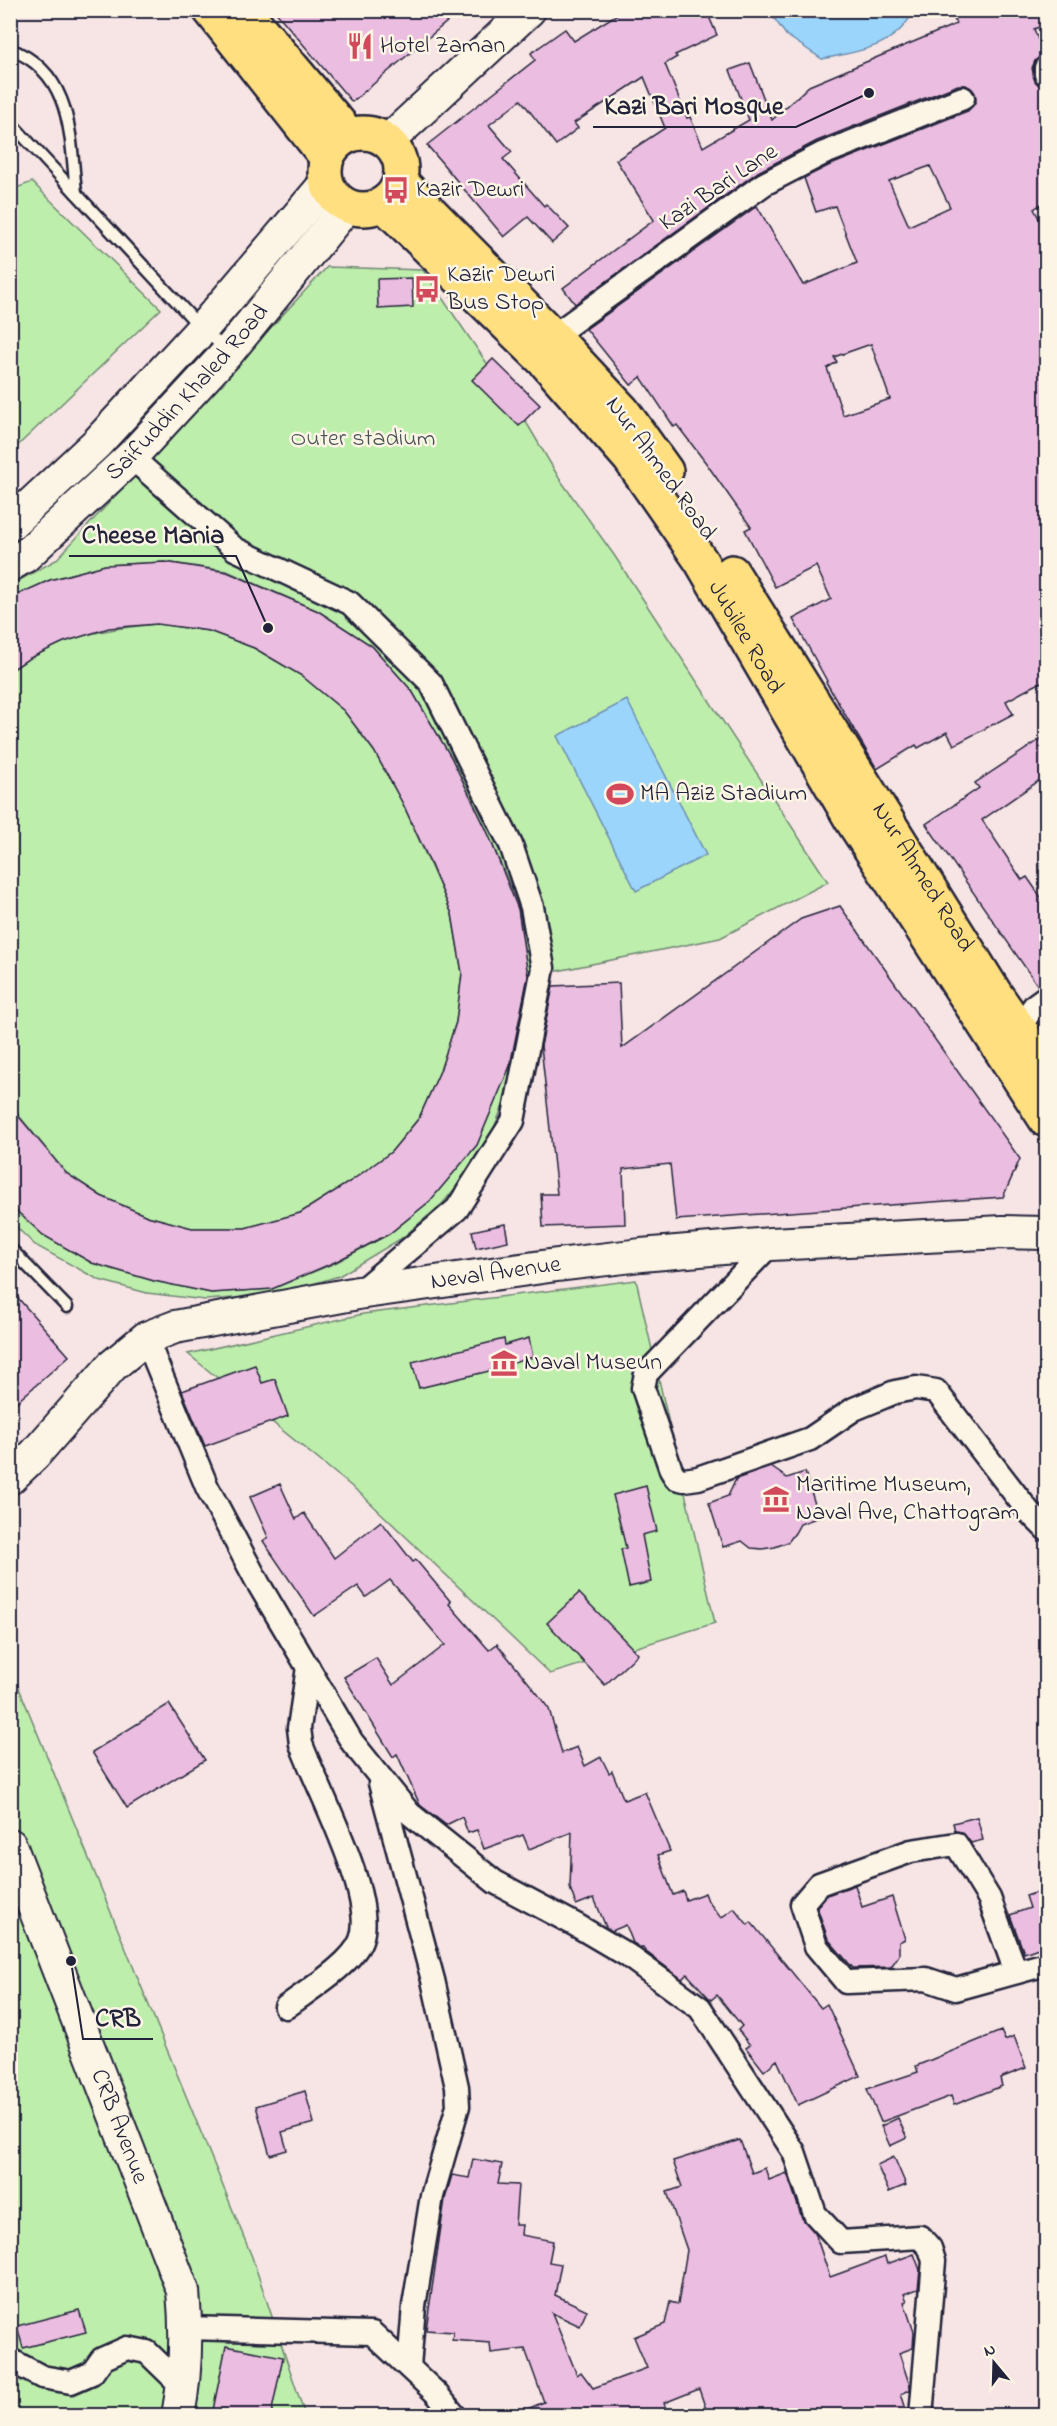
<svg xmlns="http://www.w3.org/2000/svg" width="1057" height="2426" font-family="'Indie Flower',sans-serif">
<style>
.green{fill:#beeeac;stroke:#708874;stroke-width:1.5}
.water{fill:#9bd5fb;stroke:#6b8dae;stroke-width:1.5}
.building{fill:#ebbde0;stroke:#22223b;stroke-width:1.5;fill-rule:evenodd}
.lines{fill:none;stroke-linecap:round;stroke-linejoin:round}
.lane-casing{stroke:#22223b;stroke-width:15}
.street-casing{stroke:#22223b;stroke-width:27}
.secondary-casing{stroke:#22223b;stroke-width:36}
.primary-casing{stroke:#22223b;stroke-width:38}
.lane{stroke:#fcf5e5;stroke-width:10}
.street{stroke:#fcf5e5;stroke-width:22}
.secondary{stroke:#fcf5e5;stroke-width:32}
.primary{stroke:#ffdf80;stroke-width:33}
.labels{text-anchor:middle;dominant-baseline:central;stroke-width:5;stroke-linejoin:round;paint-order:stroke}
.poi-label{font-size:24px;fill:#22223b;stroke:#fcf5e5;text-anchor:start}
.street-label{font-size:24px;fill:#22223b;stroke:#fcf5e5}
.park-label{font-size:24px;fill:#495557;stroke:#fcf5e5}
.leader{fill:none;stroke:#22223b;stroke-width:2}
.callout-dot{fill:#22223b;stroke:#fcf5e5;stroke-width:2}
.callout-label{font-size:26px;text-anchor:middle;font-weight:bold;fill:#22223b;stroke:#fcf5e5;stroke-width:5;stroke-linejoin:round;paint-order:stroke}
</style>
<rect width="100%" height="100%" fill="#f7e4e4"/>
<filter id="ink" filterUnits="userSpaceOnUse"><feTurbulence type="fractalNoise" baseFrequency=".0167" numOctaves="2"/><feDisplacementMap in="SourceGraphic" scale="12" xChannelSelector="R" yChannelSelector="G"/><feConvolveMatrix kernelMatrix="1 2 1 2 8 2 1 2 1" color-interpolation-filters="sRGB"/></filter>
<g filter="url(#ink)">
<!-- green -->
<g class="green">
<path d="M 32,182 L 161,309 L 11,452 L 11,190 Z"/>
<path d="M 327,267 L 423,270 L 519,410 L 559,478 L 614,555 L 828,882 L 720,938 L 533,976 L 520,1063 L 484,1153 L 443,1203 L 402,1238 L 339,1276 L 276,1295 L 205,1300 L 147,1293 L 99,1280 L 35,1245 L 11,1222 L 10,1205 L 43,1235 L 92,1263 L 154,1281 L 211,1293 L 272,1289 L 335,1263 L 389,1234 L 430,1201 L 528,976 L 518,904 L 487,831 L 451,757 L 412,691 L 372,646 L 318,611 L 227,571 L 165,562 L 105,565 L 50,580 L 11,598 L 11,585 L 56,560 Z"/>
<path d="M 157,624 L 209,631 L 254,648 L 302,676 L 344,711 L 374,751 L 403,804 L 452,914 L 462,973 L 456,1022 L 440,1071 L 419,1118 L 391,1152 L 351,1181 L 300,1213 L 245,1228 L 192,1228 L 147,1216 L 101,1196 L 66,1173 L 11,1106 L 11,671 C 57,637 101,629 157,624 Z"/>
<path d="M 636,1280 L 715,1623 L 550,1674 L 361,1494 L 188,1354 L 363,1314 Z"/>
<path d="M 10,1666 L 252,2257 L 305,2415 L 11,2415 Z"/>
</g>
<!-- water -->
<g class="water">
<path d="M 914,10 C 896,48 859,51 822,59 L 786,35 L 769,11 Z"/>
<path d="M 627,700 L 706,855 L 636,891 L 557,736 Z"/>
</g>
<!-- building -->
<g class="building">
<path d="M 274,10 L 461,10 L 352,102 Z"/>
<path d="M 624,10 L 706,10 L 717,35 L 675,55 L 677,57 L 665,64 L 687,118 L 690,117 L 703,147 L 749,120 L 730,70 L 750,63 L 772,120 L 809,86 L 956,24 L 951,10 L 1047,10 L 1047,24 L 1034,29 L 1044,55 L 1035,61 L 1032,68 L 1035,81 L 1040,86 L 1047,87 L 1047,200 L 1034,209 L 1047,233 L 1047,679 L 1006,701 L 1013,714 L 954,745 L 947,732 L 918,748 L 916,745 L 877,769 L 826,682 L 827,681 L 793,619 L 831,599 L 816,566 L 775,587 L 745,530 L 751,527 L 706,463 L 677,425 L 674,427 L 641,377 L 631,385 L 586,329 L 757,206 L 803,285 L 857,263 L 835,206 L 816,212 L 804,178 L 828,166 L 968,111 L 976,101 L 975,93 L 966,85 L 958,85 L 817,141 L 758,172 L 575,304 L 563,288 L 654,220 L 616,160 L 665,128 L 644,77 L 574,123 L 578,128 L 556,145 L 521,100 L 489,125 L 512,152 L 503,159 L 544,206 L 546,204 L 569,228 L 552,243 L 528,217 L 504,237 L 427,145 L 535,60 L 531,53 L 565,29 L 574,41 ZM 930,166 L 950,207 L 909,226 L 889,181 ZM 871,344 L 890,399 L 843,415 L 827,368 L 837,362 L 834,357 Z"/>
<path d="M 412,278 L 413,307 L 378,309 L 377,279 Z"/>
<path d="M 493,359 L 540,405 L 519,426 L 472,380 Z"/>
<path d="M 165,562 L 227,572 L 318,611 L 372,646 L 412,691 L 451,757 L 487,831 L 518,909 L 528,976 L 510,1066 L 477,1145 L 430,1201 L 389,1234 L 335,1262 L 272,1289 L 211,1293 L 154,1281 L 92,1263 L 43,1235 L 10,1205 L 10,1106 L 66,1173 L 101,1196 L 147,1216 L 192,1228 L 245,1228 L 300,1213 L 351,1181 L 391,1152 L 419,1118 L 440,1071 L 456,1022 L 462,973 L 452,914 L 428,858 L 403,804 L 374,751 L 344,711 L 302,676 L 254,648 L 209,631 L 157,624 L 109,628 L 64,642 L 28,659 L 10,671 L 10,598 L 50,580 L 105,565 Z"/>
<path d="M 1047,735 L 1047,775 L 982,820 L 1022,880 L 1027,877 L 1047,906 L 1047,984 L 1038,986 L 926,824 L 979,788 L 975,783 Z"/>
<path d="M 840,906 L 1020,1159 L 1003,1197 L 676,1220 L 670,1164 L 623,1169 L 625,1224 L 543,1227 L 541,1194 L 557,1194 L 541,1046 L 553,986 L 619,983 L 622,1048 L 801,919 Z"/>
<path d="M 505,1224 L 508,1241 L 476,1248 L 472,1231 Z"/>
<path d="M 10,1289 L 69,1356 L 10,1408 Z"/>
<path d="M 529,1338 L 533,1357 L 510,1364 L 510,1366 L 419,1388 L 412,1362 L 504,1339 L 505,1345 Z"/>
<path d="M 255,1365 L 262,1383 L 275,1379 L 288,1416 L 205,1446 L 182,1391 Z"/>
<path d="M 771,1467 L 787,1478 L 805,1472 L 819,1517 L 800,1524 L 795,1533 L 788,1542 L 775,1547 L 762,1549 L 751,1548 L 742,1541 L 723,1547 L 709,1503 L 728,1496 L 736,1479 Z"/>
<path d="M 280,1484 L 296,1519 L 304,1513 L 334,1558 L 381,1521 L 413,1562 L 416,1560 L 451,1602 L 449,1604 L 489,1650 L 497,1644 L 537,1693 L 549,1709 L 562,1753 L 577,1747 L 585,1766 L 601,1757 L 609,1773 L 612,1771 L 624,1800 L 645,1792 L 670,1851 L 658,1855 L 673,1895 L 683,1891 L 686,1900 L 705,1893 L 708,1901 L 721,1918 L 734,1908 L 748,1925 L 751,1922 L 821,2008 L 827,2004 L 860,2076 L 798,2105 L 777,2060 L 764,2071 L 746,2048 L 750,2045 L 738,2030 L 742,2026 L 717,1995 L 711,2000 L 687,1974 L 682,1979 L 645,1951 L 643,1947 L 641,1948 L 633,1943 L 626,1925 L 612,1931 L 606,1927 L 594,1898 L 576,1905 L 570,1888 L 572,1832 L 529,1849 L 523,1835 L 484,1849 L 477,1830 L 468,1833 L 462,1817 L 446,1825 L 420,1805 L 397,1754 L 393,1757 L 344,1677 L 376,1658 L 393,1685 L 445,1645 L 390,1580 L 366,1597 L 358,1586 L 314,1616 L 263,1541 L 268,1537 L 250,1497 Z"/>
<path d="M 646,1486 L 657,1531 L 642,1535 L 651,1582 L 629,1587 L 621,1549 L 626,1548 L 613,1495 Z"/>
<path d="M 579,1593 L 638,1654 L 605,1685 L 547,1623 Z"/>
<path d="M 169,1704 L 205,1760 L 127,1808 L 92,1752 Z"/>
<path d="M 977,1817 L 983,1840 L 971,1843 L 962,1832 L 955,1831 L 953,1823 Z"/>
<path d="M 855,1885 L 862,1907 L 892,1897 L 905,1939 L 899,1942 L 899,1955 L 891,1967 L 853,1968 L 828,1939 L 817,1907 L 827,1895 Z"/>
<path d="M 1047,1889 L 1047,1945 L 1024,1953 L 1010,1915 L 1030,1908 L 1026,1896 Z"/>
<path d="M 1001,2031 L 1005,2040 L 1014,2036 L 1026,2068 L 1000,2078 L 1002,2086 L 954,2105 L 951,2096 L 881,2122 L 867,2089 L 918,2072 L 916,2066 Z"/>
<path d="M 305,2091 L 314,2123 L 282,2132 L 287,2150 L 270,2155 L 256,2106 Z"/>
<path d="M 898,2118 L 907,2138 L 890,2146 L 881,2126 Z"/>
<path d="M 740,2140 L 752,2173 L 765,2168 L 769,2180 L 787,2173 L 802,2218 L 815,2233 L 830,2277 L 885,2257 L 887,2264 L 914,2254 L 920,2270 L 918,2289 L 904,2294 L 907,2301 L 904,2302 L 914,2332 L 913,2348 L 899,2353 L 910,2386 L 910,2390 L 901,2394 L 908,2415 L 708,2415 L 699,2389 L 664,2403 L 668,2415 L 513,2415 L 544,2402 L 525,2349 L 491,2353 L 490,2343 L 452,2340 L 453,2332 L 426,2330 L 445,2199 L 452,2175 L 469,2178 L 473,2159 L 502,2164 L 498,2184 L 518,2185 L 515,2225 L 522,2225 L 521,2235 L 553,2241 L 549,2262 L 561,2264 L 555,2295 L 587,2310 L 580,2326 L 552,2313 L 577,2375 L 581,2372 L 593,2388 L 647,2368 L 634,2337 L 665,2324 L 670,2302 L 678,2304 L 687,2250 L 667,2192 L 682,2187 L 673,2161 Z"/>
<path d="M 894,2157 L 906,2185 L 889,2192 L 877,2165 Z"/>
<path d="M 79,2310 L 86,2332 L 23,2348 L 17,2326 Z"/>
<path d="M 226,2346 L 283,2357 L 271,2415 L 212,2415 Z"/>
</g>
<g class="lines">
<defs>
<g id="lane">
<path d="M 10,49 C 73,73 70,136 76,193"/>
<path d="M 10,122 L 202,329 L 227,350"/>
<path d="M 10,1248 L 67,1307"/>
</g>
<g id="street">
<path d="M 1046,68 L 1046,74"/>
<path d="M 553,336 L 764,184 L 822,154 L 963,98"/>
<path d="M 131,457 L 235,549 L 350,603 L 431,683 L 511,845 L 532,907 L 543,968 L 513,1121 L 457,1209 L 358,1293"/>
<path d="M 1019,1027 L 1035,1005 L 1046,997"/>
<path d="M 771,1244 L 646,1374 L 643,1388 L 671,1470 L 676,1478 L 684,1480 L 698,1478 L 810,1439 L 854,1409 L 895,1392 L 916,1388 L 936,1391 L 1029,1512 L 1046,1529"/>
<path d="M 146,1338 L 207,1487 L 258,1583 L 352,1742 L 409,1813 L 495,1882 L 576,1925 L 627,1955 L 700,2008 L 794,2152 L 815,2214 L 841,2242 L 920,2237 L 930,2248 L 934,2261 L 921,2416"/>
<path d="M 380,1783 L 433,1980 L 457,2087 L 458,2106 L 432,2196 L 414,2306 L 409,2367"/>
<path d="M 1016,1972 L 989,1898 L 956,1844 L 911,1851 L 819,1884 L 802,1904 L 816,1946 L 846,1982 L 926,1979 L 956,1989 L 1046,1964"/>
<path d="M 286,2007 C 307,1991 352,1964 361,1940 C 377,1898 317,1788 301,1744 L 299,1728 L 308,1667"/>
<path d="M 186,2328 L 372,2333 L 436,2393 L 455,2416"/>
<path d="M 10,2360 L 42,2377 L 71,2382 L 92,2373 L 102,2359 L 127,2348 L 147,2352 L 183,2387"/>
</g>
<g id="secondary">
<path d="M 388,141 L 529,10"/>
<path d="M 10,524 L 97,443 L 202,329 L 326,183"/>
<path id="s1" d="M 10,565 L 25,556 L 131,457 L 229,351 L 347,206"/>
<path id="s2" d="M 10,1478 L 35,1454 L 112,1366 L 146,1338 L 175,1327 L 358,1293 L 549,1266 L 641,1255 L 771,1244 L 1003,1232 L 1046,1233"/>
<path id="s3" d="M 10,1845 L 183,2291 C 187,2333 186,2374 178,2416"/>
</g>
<g id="primary">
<path d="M 210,10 L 327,158"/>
<path d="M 244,10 L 349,135"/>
<circle cx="363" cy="171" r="38"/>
<path d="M 400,181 L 553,336 L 623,411 L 666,471"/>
<path id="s4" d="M 383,204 L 546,363 L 630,459 L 701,561 L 851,819 L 1046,1120"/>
<path id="s5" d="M 732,572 L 996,995 L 1046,1067"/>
</g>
</defs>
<!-- lane casing -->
<use href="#lane" class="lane-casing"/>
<!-- street casing -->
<use href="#street" class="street-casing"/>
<!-- secondary casing -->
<use href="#secondary" class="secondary-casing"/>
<!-- primary casing -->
<use href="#primary" class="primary-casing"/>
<!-- lane -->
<use href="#lane" class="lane"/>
<!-- street -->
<use href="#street" class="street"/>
<!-- secondary -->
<use href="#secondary" class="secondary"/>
<!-- primary -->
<use href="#primary" class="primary"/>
</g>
</g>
<!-- icons -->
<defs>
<symbol id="restaurant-bare" viewBox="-9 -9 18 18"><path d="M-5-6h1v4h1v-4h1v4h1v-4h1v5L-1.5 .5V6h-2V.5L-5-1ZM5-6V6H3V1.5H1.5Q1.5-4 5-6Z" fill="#d1495b" stroke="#fcf5e5" stroke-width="2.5" paint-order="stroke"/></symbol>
<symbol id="bus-bare" viewBox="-9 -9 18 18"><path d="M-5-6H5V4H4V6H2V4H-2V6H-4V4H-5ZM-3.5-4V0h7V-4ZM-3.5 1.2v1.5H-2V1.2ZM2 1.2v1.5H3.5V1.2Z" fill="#d1495b" stroke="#fcf5e5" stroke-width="2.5" paint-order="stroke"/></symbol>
<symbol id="stadium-bare" viewBox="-9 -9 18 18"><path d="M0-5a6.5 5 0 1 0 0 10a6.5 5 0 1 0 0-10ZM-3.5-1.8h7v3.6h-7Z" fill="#d1495b" stroke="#fcf5e5" stroke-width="2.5" paint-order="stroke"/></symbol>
<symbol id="museum-bare" viewBox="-9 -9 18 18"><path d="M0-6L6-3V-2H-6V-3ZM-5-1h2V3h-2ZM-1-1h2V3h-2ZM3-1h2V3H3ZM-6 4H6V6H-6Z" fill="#d1495b" stroke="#fcf5e5" stroke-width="2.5" paint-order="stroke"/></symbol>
</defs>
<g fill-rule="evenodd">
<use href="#restaurant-bare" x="341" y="27" width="38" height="38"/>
<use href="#bus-bare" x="377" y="171" width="38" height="38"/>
<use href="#bus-bare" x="408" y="270" width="38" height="38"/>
<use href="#stadium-bare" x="601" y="775" width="38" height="38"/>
<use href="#museum-bare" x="485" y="1344" width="38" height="38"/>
<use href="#museum-bare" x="757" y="1480" width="38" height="38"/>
</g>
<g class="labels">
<!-- poi labels -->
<g class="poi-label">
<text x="380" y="46">Hotel Zaman</text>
<text x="416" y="190">Kazir Dewri</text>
<text x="447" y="275">Kazir Dewri<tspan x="447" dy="28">Bus Stop</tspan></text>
<text x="640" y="794">MA Aziz Stadium</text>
<text x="524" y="1363">Naval Museun</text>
<text x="796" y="1485">Maritime Museum,<tspan x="796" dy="28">Naval Ave, Chattogram</tspan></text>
</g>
<!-- street labels -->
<g class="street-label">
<text transform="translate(719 188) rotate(-34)">Kazi Bari Lane</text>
<text stroke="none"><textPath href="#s1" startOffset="248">Saifuddin Khaled Road</textPath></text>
<text transform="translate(660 469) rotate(54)">Nur Ahmed Road</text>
<text stroke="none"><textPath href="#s4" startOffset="568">Jubilee Road</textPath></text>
<text stroke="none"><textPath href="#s5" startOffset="360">Nur Ahmed Road</textPath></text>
<text stroke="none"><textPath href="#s2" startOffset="552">Neval Avenue</textPath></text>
<text stroke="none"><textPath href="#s3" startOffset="302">CRB Avenue</textPath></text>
</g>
<!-- park labels -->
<g class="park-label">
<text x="363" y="439">Outer stadium</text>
</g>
</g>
<!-- callouts -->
<path class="leader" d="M869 93L796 127H593M268 628L236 556H69M71 1961L83 2039H153"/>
<g class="callout-dot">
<circle cx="869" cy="93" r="6"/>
<circle cx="268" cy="628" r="6"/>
<circle cx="71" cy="1961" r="6"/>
</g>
<g class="callout-label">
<text x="694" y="114">Kazi Bari Mosque</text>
<text x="153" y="543">Cheese Mania</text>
<text x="118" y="2026">CRB</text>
</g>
<!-- margin -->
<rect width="1057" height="2426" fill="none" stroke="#fcf5e5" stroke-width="36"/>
<rect x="18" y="18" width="1021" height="2390" fill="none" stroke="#22223b" stroke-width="2" filter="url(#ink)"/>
<!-- north arrow -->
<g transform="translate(994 2363) rotate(341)" stroke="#fcf5e5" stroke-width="4.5" paint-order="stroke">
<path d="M0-4.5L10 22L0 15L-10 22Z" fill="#22223b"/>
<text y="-9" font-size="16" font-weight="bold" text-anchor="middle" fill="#22223b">N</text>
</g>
</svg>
